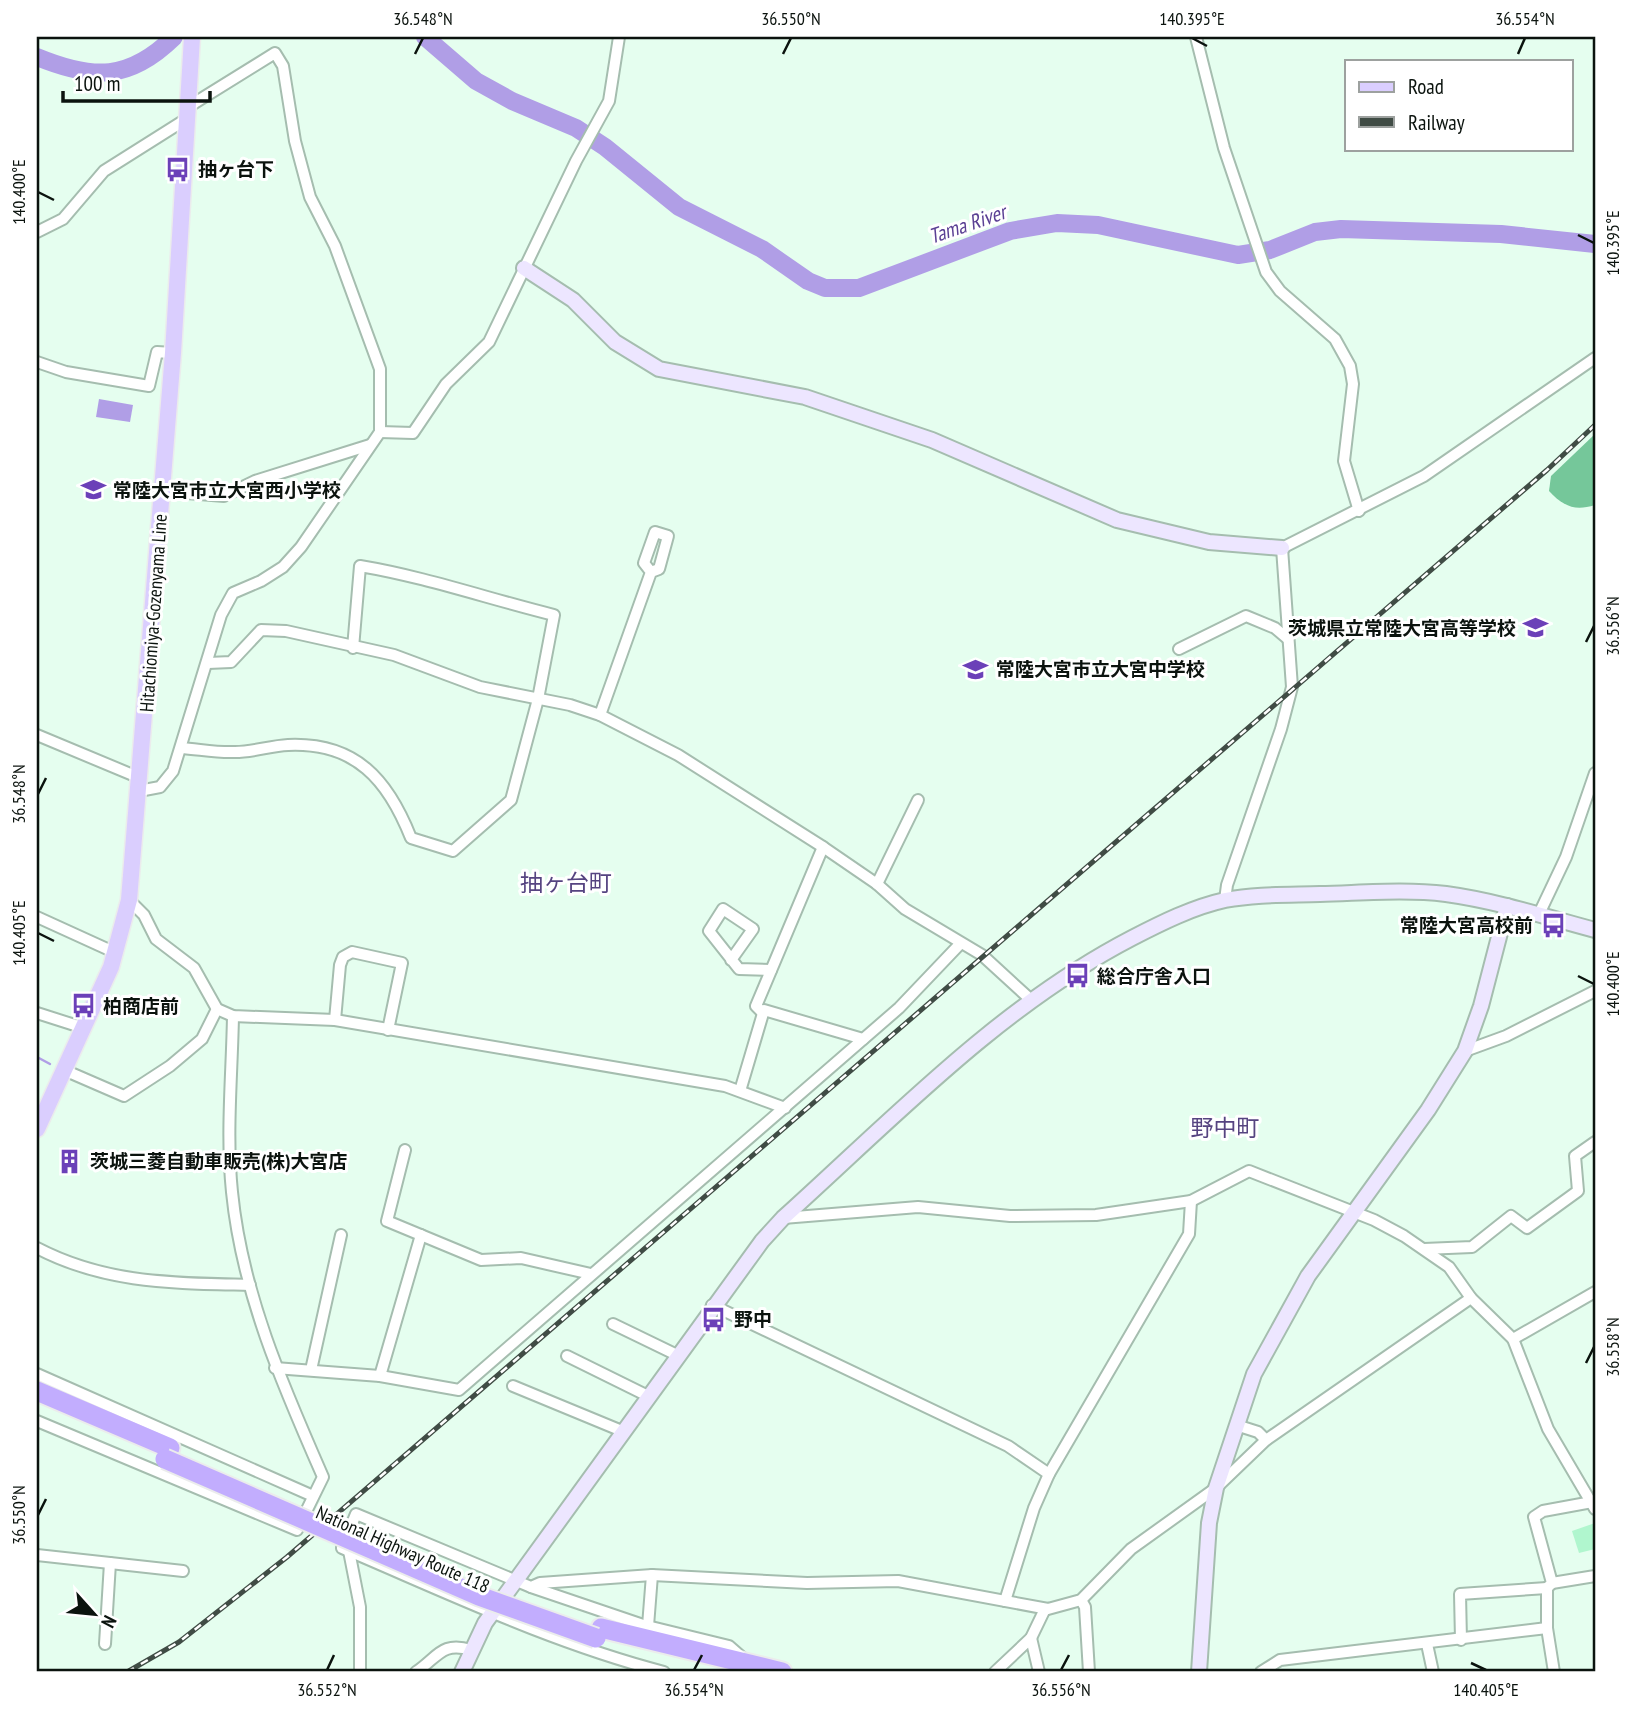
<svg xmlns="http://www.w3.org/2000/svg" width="1632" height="1709" font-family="'PT Sans Narrow','Noto Sans JP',sans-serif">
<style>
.green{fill:#b0f6ce}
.forest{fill:#75c79a}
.water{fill:#b09ee6}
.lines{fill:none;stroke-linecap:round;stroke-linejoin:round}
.stream{stroke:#b09ee6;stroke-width:2.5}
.river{stroke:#b09ee6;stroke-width:18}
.street-casing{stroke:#a5bdaf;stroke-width:14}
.secondary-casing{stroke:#a5bdaf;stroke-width:18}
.primary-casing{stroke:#ebecec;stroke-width:19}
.highway-casing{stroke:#ebecec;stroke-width:23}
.street{stroke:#fff;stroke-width:10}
.secondary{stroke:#ede6ff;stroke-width:14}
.primary{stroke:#dacefe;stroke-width:16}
.highway{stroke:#c2adfe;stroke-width:19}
.rail-casing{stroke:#404c45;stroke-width:5}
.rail{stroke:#fff;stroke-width:2.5;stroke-dasharray:8;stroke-linecap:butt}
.highway-bridge-casing{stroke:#ebecec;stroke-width:23;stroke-linecap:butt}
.highway-bridge{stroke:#c2adfe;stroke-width:19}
.ticks{fill:none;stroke:#0b130e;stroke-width:2.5}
.labels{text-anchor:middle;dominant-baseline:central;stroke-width:6;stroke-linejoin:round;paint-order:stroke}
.poi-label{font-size:19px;font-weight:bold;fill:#0b130e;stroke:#fff;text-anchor:start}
.street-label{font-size:19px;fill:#0b130e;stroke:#fff}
.water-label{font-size:21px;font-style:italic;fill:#5b4094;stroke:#fff}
.quarter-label{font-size:23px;fill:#564481;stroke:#fff}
.neatline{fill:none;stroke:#0b130e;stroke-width:2.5}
.ticks-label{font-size:18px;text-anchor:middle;fill:#0b130e}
</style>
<rect width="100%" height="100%" fill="#e5feef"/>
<!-- green -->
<path class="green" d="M 1595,1523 L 1595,1549 L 1579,1553 L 1572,1531 Z"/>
<!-- forest -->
<path class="forest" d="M 1595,434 L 1595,505 C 1575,511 1564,507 1549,491 L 1551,476 Z"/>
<!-- water -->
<path class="water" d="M 99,399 L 133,405 L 130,422 L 96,417 Z"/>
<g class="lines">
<!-- stream -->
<path class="stream" d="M 37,1057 L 50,1064"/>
<!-- river -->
<g class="river">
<path d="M 425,37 L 476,81 L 512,101 L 576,128 L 605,147 L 679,207 L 762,249 L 808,281 L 825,288 L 859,288 L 1010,231 L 1057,223 L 1098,225 L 1238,255 L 1270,250 L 1315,232 L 1341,229 L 1501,234 L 1595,244"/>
<path d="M 37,57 C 93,80 129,81 174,37"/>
</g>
<defs>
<g id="street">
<path d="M 1196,37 L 1224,148 L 1266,272 L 1280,291 L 1335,339 L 1350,366 L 1353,384 L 1344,461 L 1359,511"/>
<path d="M 37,232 L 63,219 L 104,171 L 188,118"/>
<path d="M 37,362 L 66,372 L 149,386 L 157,352 L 173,353"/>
<path d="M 380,432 L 413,433 L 446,384 L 489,342 L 576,161 L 609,101 L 619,37"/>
<path d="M 162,491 L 224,496 L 255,481 L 370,445"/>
<path d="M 1179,649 L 1246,616 L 1275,628 L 1288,639"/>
<path d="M 208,663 L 231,662 L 261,630 L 286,631 L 394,655 L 480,687 L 570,705 L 600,715 L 678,755 L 823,847 L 877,884 L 905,909 L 982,955 L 1030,999"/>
<path d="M 600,715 L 651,572 L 659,569 L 668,536 L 655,532 L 644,563 L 651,572"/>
<path d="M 37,735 L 140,778"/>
<path d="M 181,748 C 198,749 217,753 235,752 C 253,752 270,746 288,745 C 356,742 388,780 411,838 L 453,851 L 511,800 L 538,699 L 554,615 C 489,599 426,577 360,566 L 353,648"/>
<path d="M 139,791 L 160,787 L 173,771 L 221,615 L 233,593 L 261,581 L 283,567 L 301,547 L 380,432 L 380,369 L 335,246 L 310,197 L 295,141 L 283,66 L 275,53 L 188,107"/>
<path d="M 877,884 L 918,800"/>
<path d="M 129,900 L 144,915 L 156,939 L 194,968 L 217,1009 L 233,1016 L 335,1020 L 725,1086 L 785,1108"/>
<path d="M 1225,900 L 1227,885 L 1281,729 L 1292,687 L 1282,548 L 1424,476 L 1595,358"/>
<path d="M 1539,914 L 1566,857 L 1595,773"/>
<path d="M 37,917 L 116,953"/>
<path d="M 731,960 L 753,929 L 723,909 L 709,931 L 739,969 L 771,970"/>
<path d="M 37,1013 L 84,1028"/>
<path d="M 763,1013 L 756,1006 L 823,847"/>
<path d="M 335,1020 L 340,965 L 343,957 L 352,952 L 402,963 L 388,1030"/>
<path d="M 1465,1051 L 1506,1036 L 1595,991"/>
<path d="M 64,1070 L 124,1096 L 170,1066 L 202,1039 L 217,1009"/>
<path d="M 740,1091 L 764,1010 L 863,1039"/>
<path d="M 405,1150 L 387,1221 L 481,1260 L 521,1258 L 591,1274"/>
<path d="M 783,1218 L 918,1207 L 1010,1216 L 1096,1215 L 1191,1201 L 1249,1171 L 1374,1220 L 1404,1236 L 1449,1267 L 1471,1298 L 1513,1339 L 1548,1429 L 1595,1509"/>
<path d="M 37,1248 C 106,1284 174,1283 250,1285"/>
<path d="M 1424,1249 L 1472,1247 L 1511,1216 L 1527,1228 L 1578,1191 L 1575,1156 L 1595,1142"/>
<path d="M 712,1305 L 1008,1446 L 1049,1474"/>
<path d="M 613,1324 L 677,1355"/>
<path d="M 1513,1339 L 1595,1292"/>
<path d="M 567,1356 L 648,1396"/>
<path d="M 275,1368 L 380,1376 L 459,1390 L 899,1008 L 960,944"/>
<path d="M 311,1370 L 341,1235"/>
<path d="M 37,1374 L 313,1496"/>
<path d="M 380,1376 L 421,1235"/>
<path d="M 513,1386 L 622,1431"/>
<path d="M 37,1421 L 297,1530 L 323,1477 C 283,1386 242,1293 232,1192 C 226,1134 232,1074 233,1016"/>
<path d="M 1236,1425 L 1258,1432 L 1266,1440"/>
<path d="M 349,1551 L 360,1607 L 360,1672"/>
<path d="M 37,1555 L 183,1571"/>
<path d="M 1552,1583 L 1595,1576"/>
<path d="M 531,1587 L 643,1625 L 729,1646 L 745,1660"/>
<path d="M 1081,1600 L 1085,1607 L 1089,1672"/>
<path d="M 1005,1601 L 1034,1508 L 1049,1474 L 1189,1234 L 1191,1201"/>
<path d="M 648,1626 L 652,1575"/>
<path d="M 1031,1638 L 1039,1672"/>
<path d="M 1461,1640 L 1460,1594 L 1547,1588"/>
<path d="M 105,1644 L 110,1563"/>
<path d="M 1427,1644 L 1433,1672"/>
<path d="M 416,1672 C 438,1657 442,1641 471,1650"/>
<path d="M 664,1672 C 552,1643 448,1593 342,1548 L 356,1514 L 531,1587 L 540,1583 L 652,1575 L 807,1583 L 898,1581 L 1048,1609 L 1081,1600 L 1131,1549 L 1216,1488 L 1266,1440 L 1471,1298"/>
<path d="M 995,1672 L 1031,1638 L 1045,1609"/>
<path d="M 1261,1672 L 1280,1660 L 1547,1628"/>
<path d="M 1554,1672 L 1547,1628 L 1547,1588 L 1552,1583 L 1534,1517 L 1543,1511 L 1592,1502"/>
</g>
<g id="secondary">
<path d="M 524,268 L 573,300 L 615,342 L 659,369 L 805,397 L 932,440 L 1117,520 L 1209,542 L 1282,548"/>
<path d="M 462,1672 L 485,1623 L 762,1241 L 783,1218 C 894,1118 999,1007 1132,938 C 1161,923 1193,907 1225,900 C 1256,894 1288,895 1320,894 C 1362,893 1405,889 1446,894 C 1497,901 1546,917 1595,930"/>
<path d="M 1199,1672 L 1209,1523 L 1216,1488 L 1254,1374 L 1308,1276 L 1428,1110 L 1465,1051 L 1481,1006 L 1507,906"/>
</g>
<path id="primary" d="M 37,1129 L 111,967 L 129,900 L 173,353 L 192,37"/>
<g id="highway">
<path d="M 37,1391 L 170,1448"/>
<path d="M 601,1628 L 782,1672"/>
</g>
</defs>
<!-- street casing -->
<use href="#street" class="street-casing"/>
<!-- secondary casing -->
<use href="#secondary" class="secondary-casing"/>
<!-- primary casing -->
<use href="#primary" class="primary-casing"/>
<!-- highway casing -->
<use href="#highway" class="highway-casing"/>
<!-- street -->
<use href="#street" class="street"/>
<!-- secondary -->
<use href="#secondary" class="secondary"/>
<!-- primary -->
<use href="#primary" class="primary"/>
<!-- highway -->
<use href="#highway" class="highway"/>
<defs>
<path id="rail" d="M 127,1672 L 179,1642 L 287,1557 L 1547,470 L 1595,425"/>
</defs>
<!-- rail casing -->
<use href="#rail" class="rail-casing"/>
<!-- rail -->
<use href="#rail" class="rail"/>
<defs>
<path id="highway-bridge" d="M 165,1459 L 479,1596 L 596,1638"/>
</defs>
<!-- highway-bridge casing -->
<use href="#highway-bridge" class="highway-bridge-casing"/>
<!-- highway-bridge -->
<use href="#highway-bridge" class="highway-bridge"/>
</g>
<!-- ticks -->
<path class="ticks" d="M 1192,38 L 1207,46M 415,54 L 423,38M 783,54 L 791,38M 1518,54 L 1525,38M 38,192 L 54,200M 1578,235 L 1594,243M 1586,642 L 1594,626M 38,794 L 46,778M 38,933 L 54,941M 1578,976 L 1594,984M 1586,1363 L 1594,1347M 38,1515 L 46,1499M 1471,1663 L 1486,1670M 327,1670 L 334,1655M 694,1670 L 702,1655M 1061,1670 L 1069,1655"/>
<!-- icons -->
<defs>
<symbol id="bus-bare" viewBox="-9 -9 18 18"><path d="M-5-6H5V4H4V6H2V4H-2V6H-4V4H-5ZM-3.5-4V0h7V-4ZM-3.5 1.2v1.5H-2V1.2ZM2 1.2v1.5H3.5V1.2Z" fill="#6b40b8" stroke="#fff" stroke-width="2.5" paint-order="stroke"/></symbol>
<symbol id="school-bare" viewBox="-9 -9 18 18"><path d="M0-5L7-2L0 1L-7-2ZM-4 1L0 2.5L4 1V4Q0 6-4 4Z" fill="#6b40b8" stroke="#fff" stroke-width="2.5" paint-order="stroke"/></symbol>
<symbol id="building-bare" viewBox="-9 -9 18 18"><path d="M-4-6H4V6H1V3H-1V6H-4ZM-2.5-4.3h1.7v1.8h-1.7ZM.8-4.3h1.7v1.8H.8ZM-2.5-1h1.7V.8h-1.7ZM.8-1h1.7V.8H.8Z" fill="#6b40b8" stroke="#fff" stroke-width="2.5" paint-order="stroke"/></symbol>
</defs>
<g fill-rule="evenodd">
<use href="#bus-bare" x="160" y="152" width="35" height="35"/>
<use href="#school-bare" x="76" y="472" width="35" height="35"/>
<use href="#school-bare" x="1518" y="610" width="35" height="35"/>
<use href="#school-bare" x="958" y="652" width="35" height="35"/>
<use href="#bus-bare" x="1536" y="908" width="35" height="35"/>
<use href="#bus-bare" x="1060" y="958" width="35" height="35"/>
<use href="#bus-bare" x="66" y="988" width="35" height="35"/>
<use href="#building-bare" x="52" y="1144" width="35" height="35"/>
<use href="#bus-bare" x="696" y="1302" width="35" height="35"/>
</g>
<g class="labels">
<!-- poi labels -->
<g class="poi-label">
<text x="198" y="169">抽ヶ台下</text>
<text x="113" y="490">常陸大宮市立大宮西小学校</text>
<text x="1516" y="628" text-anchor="end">茨城県立常陸大宮高等学校</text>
<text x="996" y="669">常陸大宮市立大宮中学校</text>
<text x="1533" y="925" text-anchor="end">常陸大宮高校前</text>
<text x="1097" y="976">総合庁舎入口</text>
<text x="103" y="1006">柏商店前</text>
<text x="90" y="1161">茨城三菱自動車販売(株)大宮店</text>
<text x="734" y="1319">野中</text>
</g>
<!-- street labels -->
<g class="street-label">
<text transform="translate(153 613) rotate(-86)">Hitachiomiya-Gozenyama Line</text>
<text transform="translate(403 1549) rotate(24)">National Highway Route 118</text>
</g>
<!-- water labels -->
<g class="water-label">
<text transform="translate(967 224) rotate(-19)">Tama River</text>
</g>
<!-- quarter labels -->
<g class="quarter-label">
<text x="566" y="882">抽ヶ台町</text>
<text x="1225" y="1127">野中町</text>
</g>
</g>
<!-- border -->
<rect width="1632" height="1709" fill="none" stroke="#ffffff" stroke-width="77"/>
<!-- legend -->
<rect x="1345" y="60" width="228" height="91" fill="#ffffff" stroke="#9da19f" stroke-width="2"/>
<rect x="1359" y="82" width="35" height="10" fill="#dacefe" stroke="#9da19f" stroke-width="2"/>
<text x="1408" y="94" font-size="21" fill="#0b130e">Road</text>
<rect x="1359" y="117" width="35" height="10" fill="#404c45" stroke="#9da19f" stroke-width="2"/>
<text x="1408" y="130" font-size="21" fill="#0b130e">Railway</text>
<!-- north arrow -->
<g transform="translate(94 1614) rotate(117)" stroke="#ffffff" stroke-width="5" paint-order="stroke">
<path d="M0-5L12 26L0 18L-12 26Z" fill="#0b130e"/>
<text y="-10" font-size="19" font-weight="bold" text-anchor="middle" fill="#0b130e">N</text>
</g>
<!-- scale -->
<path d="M63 91v10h147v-10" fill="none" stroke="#0b130e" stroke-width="3.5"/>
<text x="74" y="91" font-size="21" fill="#0b130e" stroke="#ffffff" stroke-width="5" paint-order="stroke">100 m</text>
<rect x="38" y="38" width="1556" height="1632" class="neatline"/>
<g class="ticks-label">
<text x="423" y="25">36.548°N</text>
<text x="791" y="25">36.550°N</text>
<text x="1192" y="25">140.395°E</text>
<text x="1525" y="25">36.554°N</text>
<text transform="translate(19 192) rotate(-90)" y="6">140.400°E</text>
<text transform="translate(1613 243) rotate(-90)" y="6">140.395°E</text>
<text transform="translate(1613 626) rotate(-90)" y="6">36.556°N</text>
<text transform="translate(19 794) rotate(-90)" y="6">36.548°N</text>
<text transform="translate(19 933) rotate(-90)" y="6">140.405°E</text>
<text transform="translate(1613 984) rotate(-90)" y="6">140.400°E</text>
<text transform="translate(1613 1347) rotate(-90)" y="6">36.558°N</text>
<text transform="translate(19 1515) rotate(-90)" y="6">36.550°N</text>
<text x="327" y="1696">36.552°N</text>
<text x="694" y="1696">36.554°N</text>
<text x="1061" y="1696">36.556°N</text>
<text x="1486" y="1696">140.405°E</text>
</g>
</svg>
